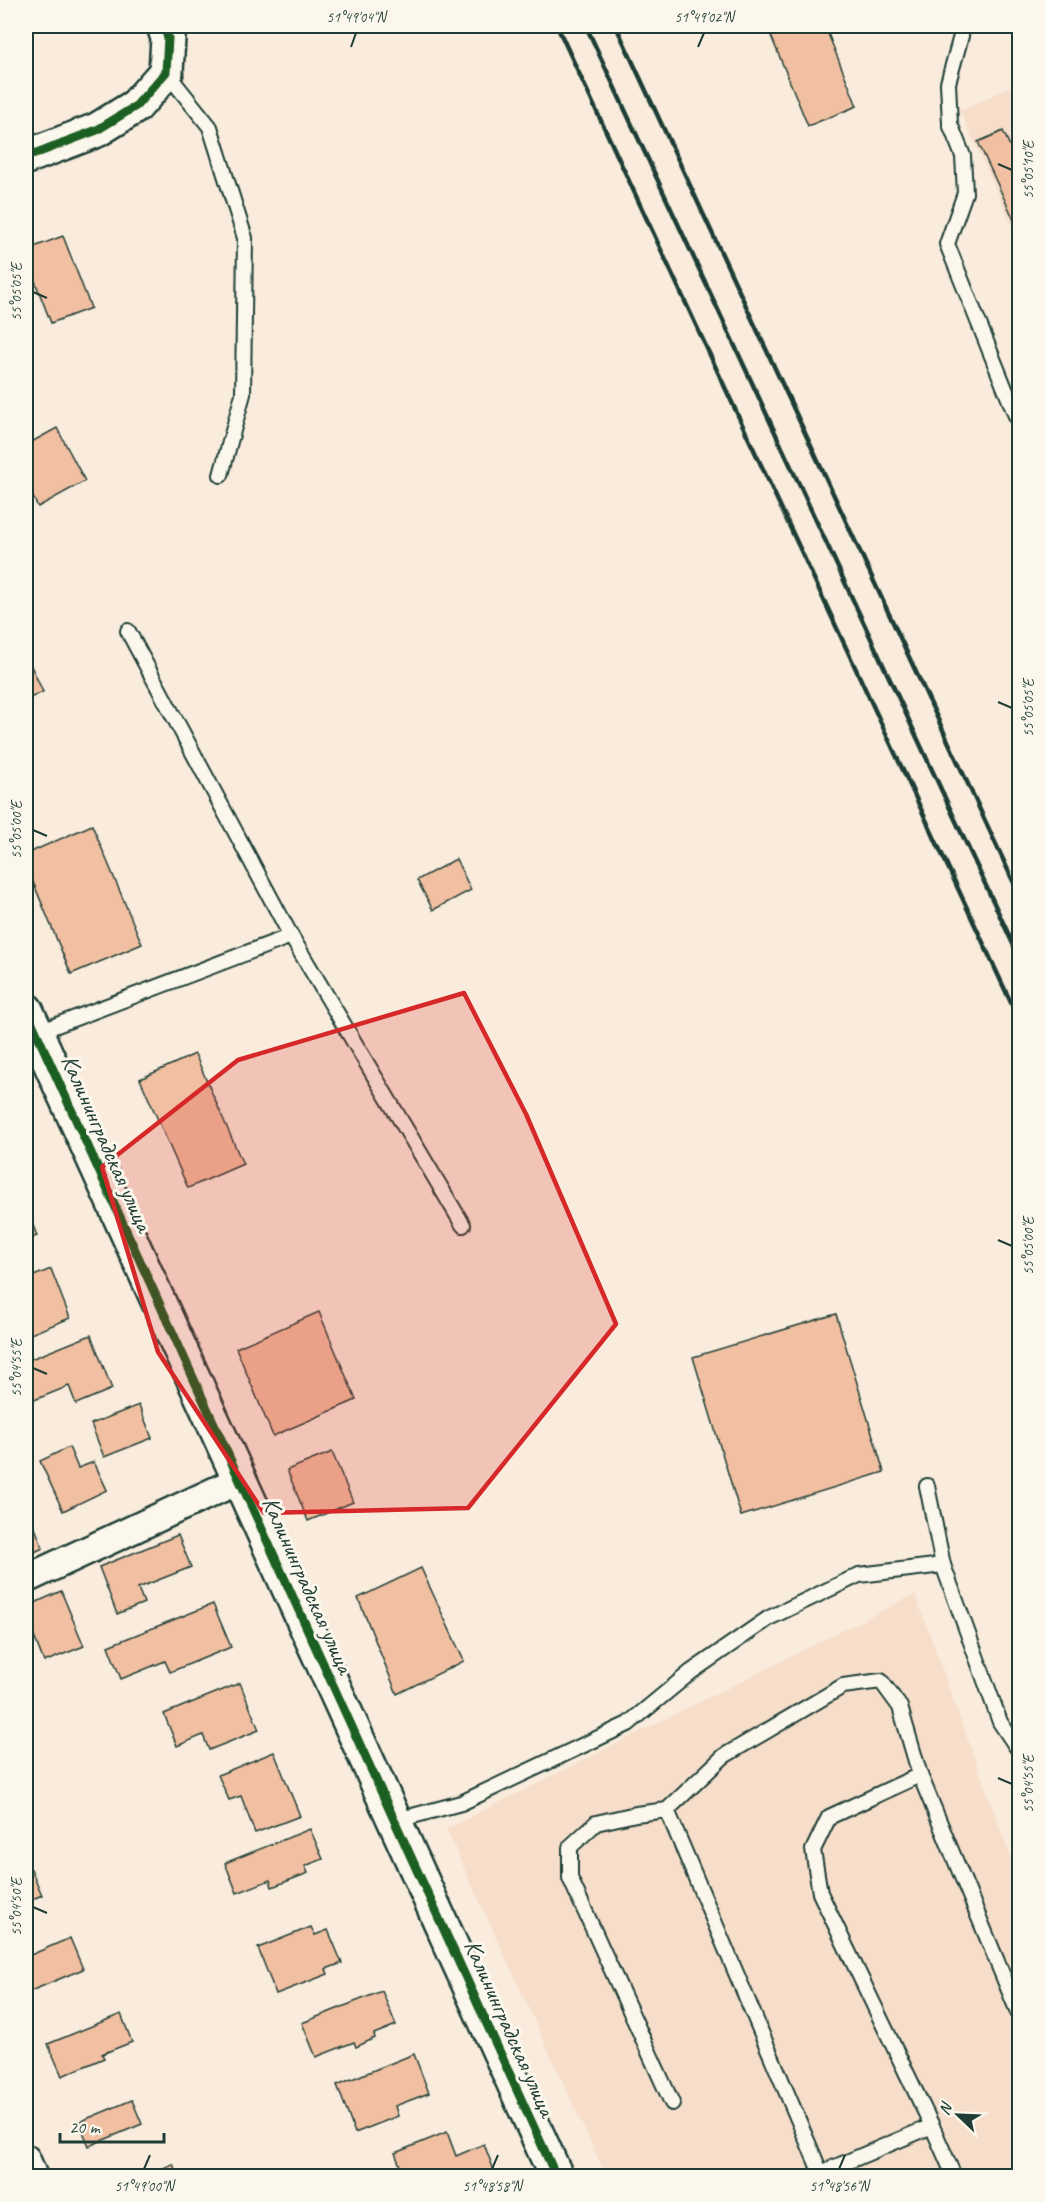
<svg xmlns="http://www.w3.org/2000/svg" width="1045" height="2202" font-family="Caveat,sans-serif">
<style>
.built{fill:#f7decb}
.building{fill:#f1bfa1;stroke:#1f3d34;stroke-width:1.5}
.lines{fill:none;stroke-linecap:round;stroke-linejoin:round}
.lane-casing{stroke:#1f3d34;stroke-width:18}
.street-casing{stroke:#1f3d34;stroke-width:32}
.secondary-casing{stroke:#1f3d34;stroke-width:38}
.lane{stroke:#fbf7ec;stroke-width:14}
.street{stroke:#fbf7ec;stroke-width:27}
.secondary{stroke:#fbf7ec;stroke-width:33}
.rail{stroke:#1f3d34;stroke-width:4.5}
.cycleway-casing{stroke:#fbf7ec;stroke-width:13}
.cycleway{stroke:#1b5e20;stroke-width:9}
.marked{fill:#d62828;fill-opacity:0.2;stroke:#d62828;stroke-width:4.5;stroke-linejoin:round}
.ticks{fill:none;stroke:#1f3d34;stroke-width:2}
.labels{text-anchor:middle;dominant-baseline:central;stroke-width:6;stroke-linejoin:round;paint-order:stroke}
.street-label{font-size:24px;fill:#1f3d34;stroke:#fbf7ec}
.neatline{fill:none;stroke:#1f3d34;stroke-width:2}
.ticks-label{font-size:15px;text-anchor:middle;fill:#1f3d34}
</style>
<rect width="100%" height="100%" fill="#f9ecdd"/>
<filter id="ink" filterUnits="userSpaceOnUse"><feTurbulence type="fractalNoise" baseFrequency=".0167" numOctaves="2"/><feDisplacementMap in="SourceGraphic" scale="12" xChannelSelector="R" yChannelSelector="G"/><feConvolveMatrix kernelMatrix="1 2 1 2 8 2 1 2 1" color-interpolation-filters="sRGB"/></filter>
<g filter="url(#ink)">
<!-- built -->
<g class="built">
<path d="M 1019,82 L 1019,241 L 960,111 Z"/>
<path d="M 915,1594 L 1019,1880 L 1019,2176 L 606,2176 L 446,1829 Z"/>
</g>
<!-- building -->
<g class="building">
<path d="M 767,26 L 825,26 L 857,106 L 808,126 Z"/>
<path d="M 1003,131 L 1020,168 L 1020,233 L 978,142 Z"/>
<path d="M 63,236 L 91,308 L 51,323 L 26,258 L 26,250 Z"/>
<path d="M 57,428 L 85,481 L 38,507 L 26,483 L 26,445 Z"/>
<path d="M 26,655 L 43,692 L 26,700 Z"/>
<path d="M 92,825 L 142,944 L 71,974 L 26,865 L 26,854 Z"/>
<path d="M 456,859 L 471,890 L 433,910 L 417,880 Z"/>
<path d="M 195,1054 L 243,1164 L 188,1188 L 140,1079 Z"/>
<path d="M 26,1206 L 37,1236 L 26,1240 Z"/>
<path d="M 51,1269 L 70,1318 L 26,1336 L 26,1279 Z"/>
<path d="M 319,1312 L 356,1400 L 273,1436 L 236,1348 Z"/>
<path d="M 836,1314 L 884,1472 L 741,1516 L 693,1357 Z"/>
<path d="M 91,1335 L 112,1389 L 76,1404 L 69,1386 L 27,1403 L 26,1399 L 26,1361 Z"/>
<path d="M 139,1405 L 152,1438 L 104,1457 L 91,1424 Z"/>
<path d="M 69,1447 L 78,1468 L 94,1462 L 107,1490 L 63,1511 L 40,1461 Z"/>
<path d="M 332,1452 L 353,1502 L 308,1521 L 287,1470 Z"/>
<path d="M 26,1505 L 43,1548 L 26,1556 Z"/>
<path d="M 178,1535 L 191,1567 L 138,1588 L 144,1603 L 117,1614 L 99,1567 Z"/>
<path d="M 421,1568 L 464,1661 L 397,1694 L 358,1598 Z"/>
<path d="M 61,1591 L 84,1646 L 44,1662 L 26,1616 L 26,1607 Z"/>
<path d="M 213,1604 L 231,1647 L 170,1672 L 165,1661 L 121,1679 L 108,1646 Z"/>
<path d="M 240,1683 L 259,1730 L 209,1750 L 203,1735 L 177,1746 L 164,1714 Z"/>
<path d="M 274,1752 L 300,1816 L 255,1833 L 241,1796 L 229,1800 L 218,1775 Z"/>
<path d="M 310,1829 L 323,1859 L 305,1866 L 308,1873 L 272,1887 L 270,1880 L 237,1893 L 225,1863 Z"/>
<path d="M 31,1869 L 42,1895 L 26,1902 L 26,1872 Z"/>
<path d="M 311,1927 L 315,1935 L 328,1930 L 342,1963 L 326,1969 L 328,1974 L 276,1994 L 258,1948 Z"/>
<path d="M 70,1938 L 83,1969 L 26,1993 L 26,1957 Z"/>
<path d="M 382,1991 L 396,2025 L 374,2034 L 375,2038 L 356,2047 L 354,2042 L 316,2057 L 302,2023 Z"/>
<path d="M 121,2014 L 132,2042 L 102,2054 L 104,2058 L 62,2076 L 48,2044 Z"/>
<path d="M 414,2054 L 429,2093 L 395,2106 L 398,2116 L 355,2133 L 337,2085 Z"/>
<path d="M 132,2100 L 142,2124 L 89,2146 L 79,2122 Z"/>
<path d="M 447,2132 L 456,2156 L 484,2144 L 495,2173 L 486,2176 L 404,2176 L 395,2153 Z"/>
<path d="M 173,2164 L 178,2176 L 144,2176 Z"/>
</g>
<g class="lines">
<defs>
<g id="lane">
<path d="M 962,26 L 961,36 L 948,83 L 950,124 L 963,156 L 965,193 L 947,244 L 1020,426"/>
<path d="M 166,72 L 210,127 L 245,238 L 243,394 L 221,475"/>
<path d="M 128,631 L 291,936"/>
<path d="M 36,1033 L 291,936 L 463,1225"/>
<path d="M 927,1486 L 943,1565"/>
<path d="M 920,1775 L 829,1817 L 813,1850 L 820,1893 L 932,2126 L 954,2176"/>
<path d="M 667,1810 L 822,2176"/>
<path d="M 394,1821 L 461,1803 L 628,1724 L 691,1672 L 769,1618 L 859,1575 L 943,1565 L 1000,1722 L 1020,1752"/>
<path d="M 672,2103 L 570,1878 L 570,1847 L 596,1823 L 636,1814 L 667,1810 L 724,1756 L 843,1686 L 881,1681 L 900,1707 L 920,1775 L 1020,2017"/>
<path d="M 821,2173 L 932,2126"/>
</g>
<g id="street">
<path d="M 26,1579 L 239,1480"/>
<path d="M 26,2159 L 33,2176"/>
</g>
<g id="secondary">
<path d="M 26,157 L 97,130 L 136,106 L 166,72 L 168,38 L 164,26"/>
<path d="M 26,1010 L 556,2176"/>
</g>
</defs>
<!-- lane casing -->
<use href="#lane" class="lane-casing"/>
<!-- street casing -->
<use href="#street" class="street-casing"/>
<!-- secondary casing -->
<use href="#secondary" class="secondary-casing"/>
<!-- lane -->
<use href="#lane" class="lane"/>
<!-- street -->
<use href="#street" class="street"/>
<!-- secondary -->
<use href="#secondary" class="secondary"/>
<!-- rail -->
<g class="rail">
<path d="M 557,26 L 1020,1022"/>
<path d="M 586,26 L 1020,959"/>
<path d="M 616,26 L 1020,896"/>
</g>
<defs>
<g id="cycleway">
<path d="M 26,157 L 97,130 L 136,106 L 166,72 L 168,38 L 164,26"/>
<path d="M 26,1010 L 556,2176"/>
</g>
</defs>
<!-- cycleway casing -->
<use href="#cycleway" class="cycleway-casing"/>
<!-- cycleway -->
<use href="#cycleway" class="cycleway"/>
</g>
</g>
<!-- marked area -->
<path class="marked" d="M 464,993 L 526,1114 L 616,1324 L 468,1508 L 264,1513 L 158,1352 L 102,1167 L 238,1060 Z"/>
<!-- ticks -->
<path class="ticks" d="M 351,47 L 356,33M 698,47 L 704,33M 998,164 L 1012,170M 33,292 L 47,298M 998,702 L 1012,708M 33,830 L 47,836M 998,1240 L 1012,1246M 33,1368 L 47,1374M 998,1778 L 1012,1784M 33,1907 L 47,1913M 144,2169 L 150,2155M 492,2169 L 498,2155M 839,2169 L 845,2155"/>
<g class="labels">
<!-- street labels -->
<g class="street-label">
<text transform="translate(107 1143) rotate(66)">Калининградская улица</text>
<text transform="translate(308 1585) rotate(66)">Калининградская улица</text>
<text transform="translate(510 2028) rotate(66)">Калининградская улица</text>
</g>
</g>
<!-- margin -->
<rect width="1045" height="2202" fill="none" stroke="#fbf7ec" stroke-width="66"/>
<!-- north arrow -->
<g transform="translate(958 2115) rotate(293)" stroke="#fbf7ec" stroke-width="4.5" paint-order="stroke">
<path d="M0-4.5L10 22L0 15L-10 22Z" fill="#1f3d34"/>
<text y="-9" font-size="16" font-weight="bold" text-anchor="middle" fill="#1f3d34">N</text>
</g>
<!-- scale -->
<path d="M60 2133v9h104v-9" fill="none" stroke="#1f3d34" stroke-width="3"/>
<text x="69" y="2133" font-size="18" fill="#1f3d34" stroke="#fbf7ec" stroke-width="4.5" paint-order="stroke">20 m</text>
<rect x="33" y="33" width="979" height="2136" class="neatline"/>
<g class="ticks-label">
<text x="356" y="22">51°49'04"N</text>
<text x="704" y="22">51°49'02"N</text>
<text transform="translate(1028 170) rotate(-90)" y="5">55°05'10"E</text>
<text transform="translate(16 292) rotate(-90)" y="5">55°05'05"E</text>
<text transform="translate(1028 708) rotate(-90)" y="5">55°05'05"E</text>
<text transform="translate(16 830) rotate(-90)" y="5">55°05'00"E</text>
<text transform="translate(1028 1246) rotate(-90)" y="5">55°05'00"E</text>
<text transform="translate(16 1368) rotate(-90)" y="5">55°04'55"E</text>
<text transform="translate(1028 1784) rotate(-90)" y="5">55°04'55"E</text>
<text transform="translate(16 1907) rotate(-90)" y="5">55°04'50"E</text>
<text x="144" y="2191">51°49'00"N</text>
<text x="492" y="2191">51°48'58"N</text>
<text x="839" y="2191">51°48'56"N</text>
</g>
</svg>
